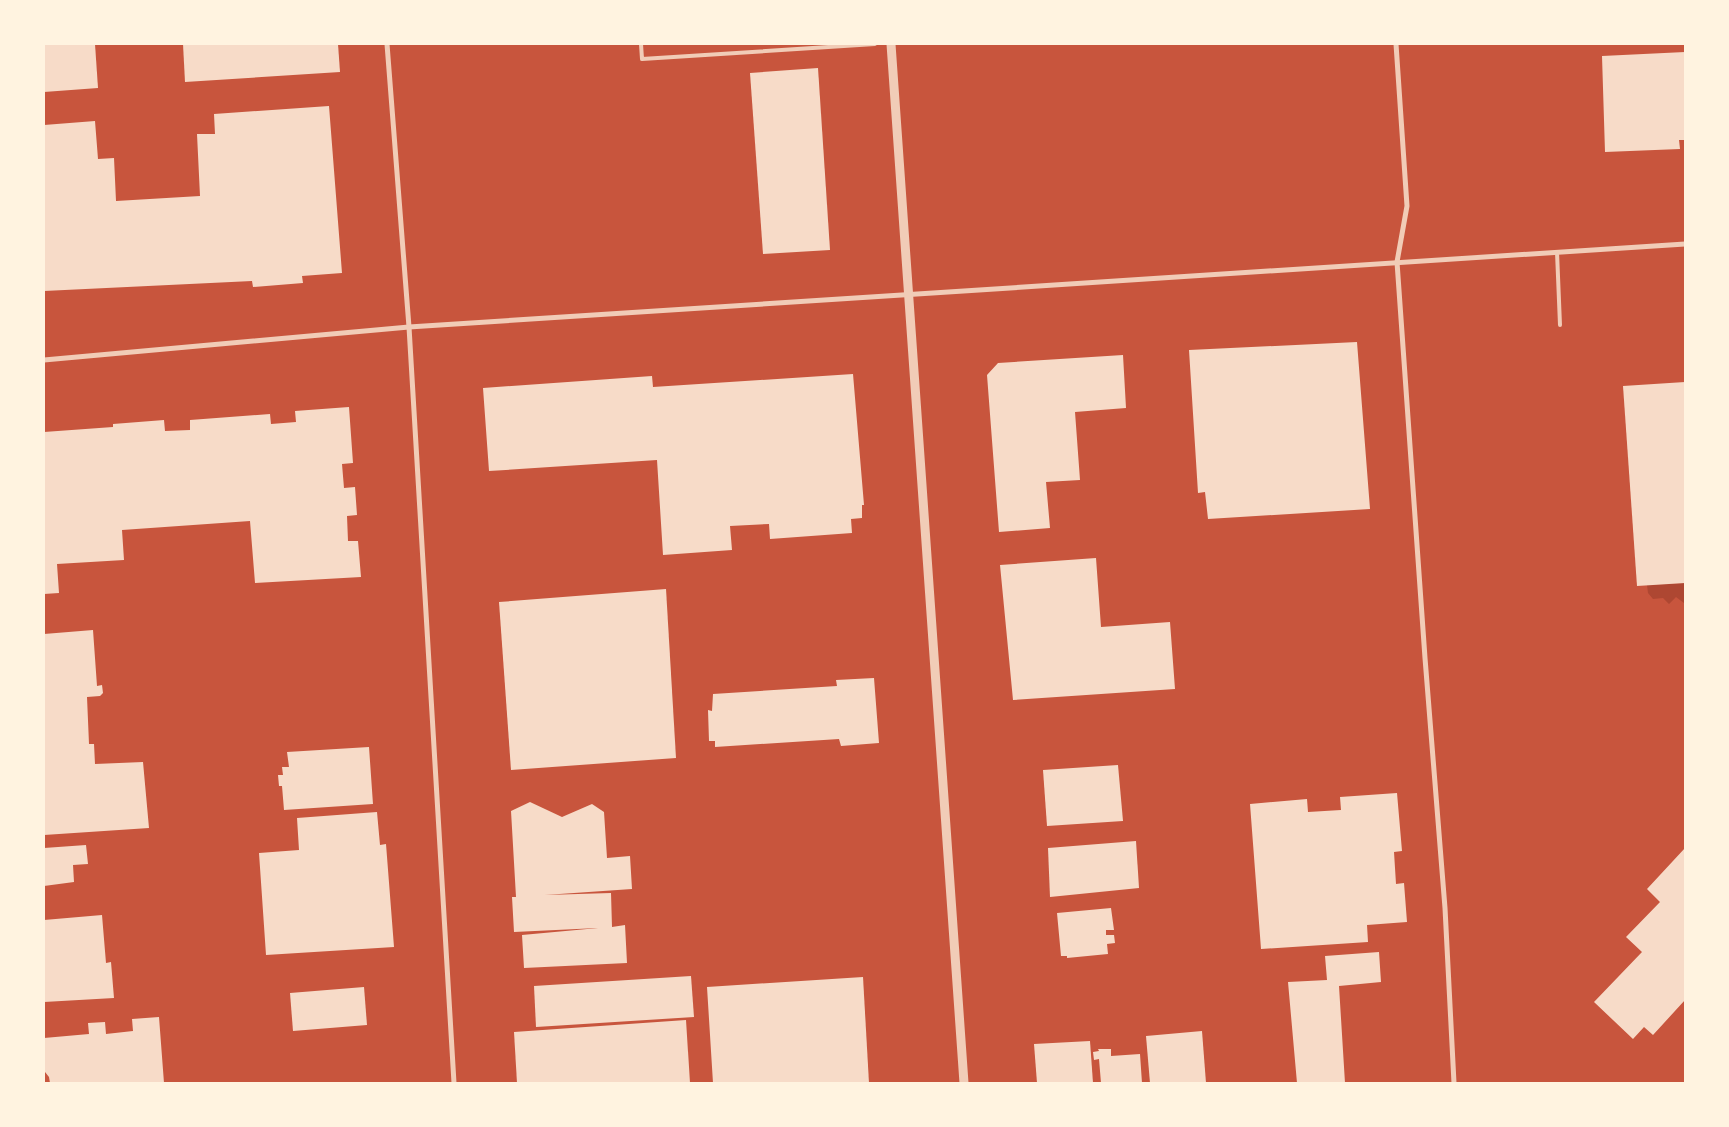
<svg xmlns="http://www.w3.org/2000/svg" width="1729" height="1127" font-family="'Fira Sans',sans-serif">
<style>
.green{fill:#ae4732}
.building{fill:#f7dbc8}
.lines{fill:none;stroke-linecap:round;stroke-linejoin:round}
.service{stroke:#f1ccb7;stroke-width:4}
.minor{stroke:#f1ccb7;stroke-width:5}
.tertiary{stroke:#f1ccb7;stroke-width:9}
</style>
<rect width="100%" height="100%" fill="#c8553d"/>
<!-- green -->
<path class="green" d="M 1685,583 L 1684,603 L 1676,597 L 1669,604 L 1663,598 L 1653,599 L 1648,593 L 1647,585 Z"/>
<!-- building -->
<g class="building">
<path d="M 44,44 L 95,44 L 98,88 L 44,92 Z"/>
<path d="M 183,44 L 338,44 L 340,72 L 185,82 Z"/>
<path d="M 1685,52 L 1685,140 L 1679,140 L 1680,149 L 1605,152 L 1602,56 Z"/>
<path d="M 818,68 L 830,250 L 763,254 L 750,73 Z"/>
<path d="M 329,106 L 342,273 L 302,276 L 303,283 L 253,287 L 252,281 L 44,291 L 44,125 L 95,121 L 98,159 L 114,158 L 116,201 L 200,196 L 197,134 L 215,134 L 214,114 Z"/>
<path d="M 1357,342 L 1370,509 L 1208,519 L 1205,492 L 1198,493 L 1189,350 Z"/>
<path d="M 1123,355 L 1126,408 L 1075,412 L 1080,480 L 1046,482 L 1050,528 L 999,532 L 987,375 L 998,363 Z"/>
<path d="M 853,374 L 864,505 L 862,505 L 862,518 L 851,519 L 852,533 L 770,539 L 769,524 L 730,526 L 732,550 L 663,555 L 657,460 L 489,471 L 483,388 L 652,376 L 653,387 Z"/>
<path d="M 1685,382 L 1685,583 L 1637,586 L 1623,386 Z"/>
<path d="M 349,407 L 353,463 L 342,464 L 344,488 L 355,487 L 357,515 L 347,516 L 348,541 L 358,541 L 361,577 L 255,583 L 250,521 L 122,530 L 124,560 L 57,564 L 59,593 L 44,594 L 44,432 L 113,427 L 113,424 L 164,420 L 165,431 L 190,430 L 190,420 L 270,414 L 271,424 L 296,422 L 295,411 Z"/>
<path d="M 1096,558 L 1101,627 L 1170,622 L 1175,689 L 1013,700 L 1000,565 Z"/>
<path d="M 666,589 L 676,758 L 511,770 L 499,602 Z"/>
<path d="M 93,630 L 97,686 L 102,685 L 103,693 L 100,696 L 87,697 L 89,744 L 94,744 L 95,764 L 143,762 L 149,828 L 44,835 L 44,634 Z"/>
<path d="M 874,678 L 879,743 L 841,746 L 839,739 L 715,747 L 715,741 L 709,741 L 708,710 L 712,711 L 713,694 L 837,686 L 836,680 Z"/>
<path d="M 369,747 L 373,804 L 284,810 L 282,786 L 279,786 L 278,775 L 283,775 L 282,767 L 289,767 L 287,752 Z"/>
<path d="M 1118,765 L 1123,821 L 1047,826 L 1043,770 Z"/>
<path d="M 1397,793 L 1402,851 L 1394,852 L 1396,884 L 1404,883 L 1407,922 L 1367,925 L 1368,942 L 1261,949 L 1250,804 L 1307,799 L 1308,812 L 1341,810 L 1340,797 Z"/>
<path d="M 530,802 L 562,817 L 592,804 L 604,812 L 607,858 L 630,856 L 632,889 L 545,895 L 611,893 L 612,927 L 625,925 L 627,963 L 524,968 L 522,935 L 598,928 L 514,932 L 512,897 L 516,897 L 511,811 Z"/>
<path d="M 377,812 L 380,845 L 386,844 L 394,947 L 266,955 L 259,853 L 299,850 L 297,818 Z"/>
<path d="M 1136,841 L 1139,888 L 1050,897 L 1048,848 Z"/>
<path d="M 86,845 L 88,864 L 73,865 L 74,882 L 44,886 L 44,848 Z"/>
<path d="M 1685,848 L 1685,1000 L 1653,1035 L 1644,1027 L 1633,1039 L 1594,1002 L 1642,952 L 1626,937 L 1660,902 L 1647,889 Z"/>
<path d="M 1111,908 L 1114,930 L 1106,930 L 1106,935 L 1114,935 L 1115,943 L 1107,944 L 1108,954 L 1067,958 L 1067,956 L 1061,956 L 1057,913 Z"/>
<path d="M 102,915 L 106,963 L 111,962 L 114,998 L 44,1002 L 44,920 Z"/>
<path d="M 1379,952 L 1381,982 L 1339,986 L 1345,1083 L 1297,1083 L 1288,982 L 1327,980 L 1325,956 Z"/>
<path d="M 691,976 L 694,1017 L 536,1027 L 534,986 Z"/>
<path d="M 863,977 L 869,1083 L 713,1083 L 707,987 Z"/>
<path d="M 364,987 L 367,1025 L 293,1031 L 290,993 Z"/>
<path d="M 159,1017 L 164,1083 L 50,1083 L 49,1077 L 45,1072 L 44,1038 L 89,1034 L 88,1023 L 105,1022 L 106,1034 L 133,1031 L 132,1019 Z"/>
<path d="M 686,1020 L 690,1083 L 517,1083 L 514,1032 Z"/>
<path d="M 1202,1031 L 1206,1083 L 1150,1083 L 1146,1036 Z"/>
<path d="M 1090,1041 L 1093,1083 L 1037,1083 L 1034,1044 Z"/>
<path d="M 1098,1049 L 1111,1049 L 1111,1056 L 1140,1054 L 1142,1083 L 1101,1083 L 1099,1059 L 1094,1060 L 1093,1052 L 1099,1051 Z"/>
</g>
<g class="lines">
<!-- service -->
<g class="service">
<path d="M 641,44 L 642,59 L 875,44"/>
<path d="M 1557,252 L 1560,325"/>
</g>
<!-- minor -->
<g class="minor">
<path d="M 387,44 L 409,327 L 454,1083"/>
<path d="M 1396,44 L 1407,206 L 1397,262 L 1425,658 L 1445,908 L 1454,1083"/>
<path d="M 44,360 L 409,327 L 1685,244"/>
</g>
<!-- tertiary -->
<path class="tertiary" d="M 891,44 L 964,1083"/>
</g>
<!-- border -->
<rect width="1729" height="1127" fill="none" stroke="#fff3e0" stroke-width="90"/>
</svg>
